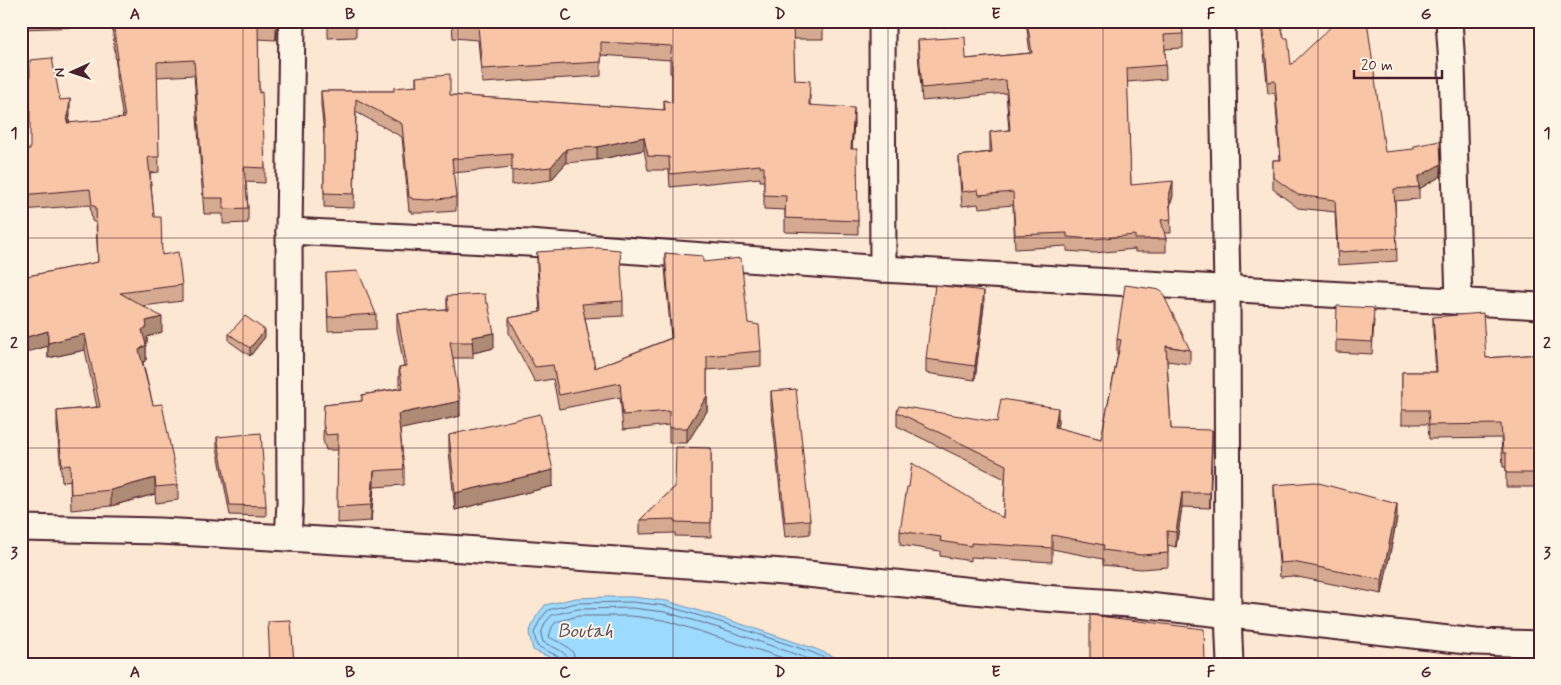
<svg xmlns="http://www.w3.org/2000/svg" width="1561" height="685" font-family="Mynerve,sans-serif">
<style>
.water{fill:#9cdafe;stroke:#7b8faa}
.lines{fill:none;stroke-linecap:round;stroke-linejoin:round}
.shore{stroke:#6b6a7f;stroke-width:1}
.street-casing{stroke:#4a1f2b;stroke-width:29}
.street{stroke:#fcf5e5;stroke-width:25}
.wall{fill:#d5aa90;stroke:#4a1f2b}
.shaded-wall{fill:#ae8b75;stroke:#4a1f2b}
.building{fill:#f8c6a7;stroke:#4a1f2b}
.grid{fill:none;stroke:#4a1f2b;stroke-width:1;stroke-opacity:0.55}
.labels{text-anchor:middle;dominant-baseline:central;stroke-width:4;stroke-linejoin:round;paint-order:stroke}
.water-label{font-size:20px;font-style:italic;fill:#5e4e60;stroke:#fcf5e5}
.neatline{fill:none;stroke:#4a1f2b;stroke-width:2}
.grid-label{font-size:16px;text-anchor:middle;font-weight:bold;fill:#4a1f2b}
</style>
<rect width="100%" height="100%" fill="#fbe7d2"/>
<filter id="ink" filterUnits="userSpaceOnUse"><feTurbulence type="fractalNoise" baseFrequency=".02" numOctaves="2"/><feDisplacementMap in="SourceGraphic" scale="10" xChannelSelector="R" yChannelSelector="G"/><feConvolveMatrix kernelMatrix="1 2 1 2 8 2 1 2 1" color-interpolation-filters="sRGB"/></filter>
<g filter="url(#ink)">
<!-- water -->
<path class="water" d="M 605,597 L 632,597 L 667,601 L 735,622 L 813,648 L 852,664 L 565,664 L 533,650 L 529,633 L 536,617 L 545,605 L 576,598 Z"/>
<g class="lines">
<!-- shore -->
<g class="shore">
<path d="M 562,664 L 560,657 L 537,646 L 534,633 L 540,620 L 548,610 L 576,603 L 632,602 L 667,606 L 733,626 L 811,652 L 839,664"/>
<path d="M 569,664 C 568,650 553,648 543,642 L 541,634 L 545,623 L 552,615 L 578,609 L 632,608 L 665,612 L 732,632 L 823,664"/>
<path d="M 576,664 C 575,646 561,644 549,637 L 552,627 L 556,622 L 578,616 L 631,616 L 664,620 L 802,664"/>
</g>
<defs>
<g id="street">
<path d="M 882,21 L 883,269"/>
<path d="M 1222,21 L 1227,289 L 1228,614 L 1230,664"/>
<path d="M 1449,21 L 1452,65 L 1459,302"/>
<path d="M 289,231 L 528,243 L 883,269 L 1540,306"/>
<path d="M 21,528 L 159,531 L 288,538 L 290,503 L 289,231 L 292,21"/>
<path d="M 288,538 L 464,549 L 797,573 L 1042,598 L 1130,604 L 1476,642 L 1540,644"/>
</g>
</defs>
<!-- street casing -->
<use href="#street" class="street-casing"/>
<!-- street -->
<use href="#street" class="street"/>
</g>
<!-- wall -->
<g class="wall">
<path d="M 21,21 L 278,21 L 276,40 L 258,39 L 259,93 L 265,168 L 265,183 L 246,182 L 248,208 L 248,223 L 223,224 L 223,214 L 204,214 L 194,75 L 157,77 L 159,172 L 150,173 L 154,217 L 162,255 L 182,285 L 182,301 L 143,306 L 162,332 L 147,337 L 147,343 L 146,343 L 146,360 L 143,363 L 153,405 L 178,485 L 178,500 L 156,503 L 155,494 L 111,506 L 71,510 L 70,480 L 62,482 L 57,427 L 57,411 L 97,407 L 85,350 L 48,358 L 48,346 L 27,352 L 23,293 L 23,277 L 98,262 L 96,223 L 92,221 L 90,205 L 21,210 L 21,171 L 24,170 L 24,150 L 30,150 L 60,100 L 70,115 L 69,123 L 123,119 L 116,75 L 116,64 L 112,26 L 21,29 Z"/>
<path d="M 328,21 L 356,21 L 356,37 L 328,38 Z"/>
<path d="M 452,21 L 823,21 L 823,39 L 793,39 L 795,80 L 810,95 L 810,105 L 854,122 L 852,149 L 858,221 L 858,234 L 785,232 L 785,210 L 764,209 L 764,181 L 760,181 L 760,178 L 670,187 L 669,170 L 648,170 L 644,150 L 597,160 L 566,163 L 551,180 L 512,185 L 512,167 L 453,173 L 456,197 L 456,211 L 429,213 L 412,213 L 412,211 L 409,211 L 402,137 L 356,112 L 354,208 L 324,207 L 324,134 L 321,105 L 321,91 L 394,91 L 416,86 L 416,77 L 450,95 L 664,110 L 664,100 L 672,103 L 672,74 L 670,73 L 670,60 L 601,55 L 601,76 L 482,83 L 478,40 L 453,38 Z"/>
<path d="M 943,21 L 998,21 L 943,27 Z"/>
<path d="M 1026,21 L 1181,21 L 1183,34 L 1183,48 L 1165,49 L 1166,79 L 1127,82 L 1131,185 L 1173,195 L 1170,207 L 1171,233 L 1164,233 L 1166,239 L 1166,252 L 1135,252 L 1135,249 L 1094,253 L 1067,251 L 1067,246 L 1015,249 L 1013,205 L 979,208 L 978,204 L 962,206 L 959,169 L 959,156 L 990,152 L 990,132 L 1009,130 L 1006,93 L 922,101 L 918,53 L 918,40 L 966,59 L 1030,53 Z"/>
<path d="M 1261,21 L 1280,21 L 1291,65 L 1385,152 L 1441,176 L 1419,189 L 1419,199 L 1395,201 L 1397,261 L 1338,265 L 1335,212 L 1298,208 L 1273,189 L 1273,160 L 1280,160 L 1275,93 L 1268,94 Z"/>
<path d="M 537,252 L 623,301 L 623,316 L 585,318 L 595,368 L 671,338 L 665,267 L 665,253 L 703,262 L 748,323 L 761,351 L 761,366 L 707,370 L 707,411 L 687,443 L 669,443 L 669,425 L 623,430 L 620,397 L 559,409 L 553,379 L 535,382 L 509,333 L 509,318 L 540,312 L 537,266 Z"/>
<path d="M 326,273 L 376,314 L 376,329 L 328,331 Z"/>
<path d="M 447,296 L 486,303 L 494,348 L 473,353 L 473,358 L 453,358 L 460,416 L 400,429 L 404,469 L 404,485 L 374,487 L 371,521 L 337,523 L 338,450 L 326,450 L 323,440 L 324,405 L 362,401 L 362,395 L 400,388 L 399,382 L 399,367 L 404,366 L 397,329 L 397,313 L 447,310 Z"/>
<path d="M 984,305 L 975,380 L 926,373 L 926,359 Z"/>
<path d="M 1433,317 L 1486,358 L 1540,354 L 1540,487 L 1506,487 L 1506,467 L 1503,467 L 1501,438 L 1429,439 L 1428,424 L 1402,424 L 1402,372 L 1436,372 L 1433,331 Z"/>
<path d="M 1374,320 L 1372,354 L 1336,352 L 1336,340 Z"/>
<path d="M 229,334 L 265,337 L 250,356 L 229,341 Z"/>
<path d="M 1117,339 L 1190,350 L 1190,364 L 1167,361 L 1171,429 L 1212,445 L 1210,508 L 1182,507 L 1176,547 L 1168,545 L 1168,567 L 1141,569 L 1103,565 L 1103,559 L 1052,549 L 1052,562 L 971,557 L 971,561 L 940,556 L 940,551 L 900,545 L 900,531 L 1003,518 L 1005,479 L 897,426 L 897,412 L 997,422 L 1058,422 L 1057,428 L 1101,439 L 1118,354 L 1117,354 Z"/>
<path d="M 771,391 L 810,520 L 810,534 L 785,537 L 771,405 Z"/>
<path d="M 449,435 L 553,486 L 455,510 L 449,451 Z"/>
<path d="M 217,437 L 266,506 L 266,516 L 230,515 L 217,447 Z"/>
<path d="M 711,448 L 711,537 L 675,536 L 675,533 L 640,534 L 640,520 L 675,487 Z"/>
<path d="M 1274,485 L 1397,518 L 1382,594 L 1293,576 L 1280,577 L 1274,499 Z"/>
</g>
<!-- shaded-wall -->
<g class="shaded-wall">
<path d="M 277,21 L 278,21 L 276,40 L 276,24 Z"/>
<path d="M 70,99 L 70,115 L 67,138 L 67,123 Z"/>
<path d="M 854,108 L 854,122 L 851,163 L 851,149 Z"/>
<path d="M 644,137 L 644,150 L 597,160 L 597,147 Z"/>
<path d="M 566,149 L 566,163 L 551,180 L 551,167 Z"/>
<path d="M 1441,164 L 1441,176 L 1419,189 L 1418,177 Z"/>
<path d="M 1173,181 L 1173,195 L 1169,210 L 1169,196 Z"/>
<path d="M 984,291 L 984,305 L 975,380 L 975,366 Z"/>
<path d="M 162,317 L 162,332 L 147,337 L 147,343 L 142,345 L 142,330 L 146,321 Z"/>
<path d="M 265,330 L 265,337 L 250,356 L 250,348 Z"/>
<path d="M 48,331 L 48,346 L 27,352 L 27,337 Z"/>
<path d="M 494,333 L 494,348 L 473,353 L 472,337 Z"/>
<path d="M 85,334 L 85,350 L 48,358 L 48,343 Z"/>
<path d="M 146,345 L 146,360 L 139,365 L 139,350 Z"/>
<path d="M 707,396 L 707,411 L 687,443 L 687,428 Z"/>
<path d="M 460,401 L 460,416 L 398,430 L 398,414 Z"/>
<path d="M 1058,408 L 1058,422 L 1055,442 L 1055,427 Z"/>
<path d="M 1212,430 L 1212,445 L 1210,508 L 1210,493 Z"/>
<path d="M 553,470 L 553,486 L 455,510 L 455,493 Z"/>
<path d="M 374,471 L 374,487 L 371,521 L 371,505 Z"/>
<path d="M 155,478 L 155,494 L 111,506 L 111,490 Z"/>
<path d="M 1182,493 L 1182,507 L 1176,547 L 1176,532 Z"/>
<path d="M 1397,504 L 1397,518 L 1382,594 L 1382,580 Z"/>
</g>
<!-- building -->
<g class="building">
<path d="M 113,21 L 277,21 L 276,24 L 258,23 L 259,93 L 262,92 L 265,168 L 244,167 L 248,208 L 223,209 L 223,198 L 204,198 L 194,60 L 157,62 L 159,157 L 148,157 L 154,217 L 161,217 L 162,255 L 178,252 L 182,285 L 120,293 L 162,317 L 146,321 L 147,327 L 142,330 L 146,345 L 139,350 L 153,405 L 162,404 L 178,485 L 156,487 L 155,478 L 111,490 L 71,494 L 70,465 L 62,466 L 57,411 L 100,407 L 85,334 L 48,343 L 48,331 L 27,337 L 23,277 L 98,262 L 96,207 L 92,205 L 90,189 L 21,195 L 21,171 L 25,170 L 24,150 L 30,150 L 30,60 L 52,58 L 60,100 L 70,99 L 67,123 L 125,118 L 116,59 L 118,59 Z"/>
<path d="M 328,21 L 356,21 L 356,23 L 328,24 Z"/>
<path d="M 453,21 L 823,21 L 823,26 L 793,25 L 795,80 L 810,81 L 809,105 L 854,108 L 851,149 L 857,149 L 858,221 L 785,218 L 786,196 L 764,195 L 764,167 L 760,167 L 760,165 L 670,174 L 669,157 L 648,156 L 644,137 L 597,147 L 566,149 L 551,167 L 512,171 L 512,154 L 452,159 L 456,197 L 429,200 L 412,199 L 412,198 L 409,197 L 402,124 L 356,99 L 354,194 L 324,193 L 324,122 L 321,91 L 394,91 L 394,88 L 417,86 L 416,77 L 450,74 L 450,95 L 665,110 L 664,100 L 672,103 L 672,61 L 670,59 L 672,46 L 601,42 L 601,62 L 482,69 L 478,26 L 453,24 Z"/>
<path d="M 1027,21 L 1181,21 L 1183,34 L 1164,35 L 1166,65 L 1127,68 L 1131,185 L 1173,181 L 1169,196 L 1171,219 L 1161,220 L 1166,239 L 1135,239 L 1135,235 L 1094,239 L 1067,237 L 1067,233 L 1015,235 L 1013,192 L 979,195 L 978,190 L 962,192 L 959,156 L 992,152 L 990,132 L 1010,130 L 1006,80 L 922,88 L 918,40 L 965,37 L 966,59 L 1032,53 Z"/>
<path d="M 1263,21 L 1280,21 L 1284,38 L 1288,38 L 1291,65 L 1337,21 L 1367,21 L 1385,152 L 1414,149 L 1414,146 L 1440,141 L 1441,164 L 1418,177 L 1419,187 L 1394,189 L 1397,249 L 1338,252 L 1335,200 L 1298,195 L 1273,177 L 1273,160 L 1281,160 L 1275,81 L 1268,82 Z"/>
<path d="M 598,248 L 620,250 L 623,301 L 582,304 L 595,368 L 672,338 L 665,253 L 703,256 L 703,262 L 741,258 L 748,323 L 759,325 L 761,351 L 707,356 L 707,396 L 687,428 L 669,428 L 669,411 L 623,415 L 620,383 L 559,395 L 553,365 L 535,367 L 509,318 L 541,312 L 537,252 Z"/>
<path d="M 358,271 L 376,314 L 328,317 L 326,273 Z"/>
<path d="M 935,285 L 984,291 L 975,366 L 926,359 Z"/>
<path d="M 1125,285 L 1161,290 L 1190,350 L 1166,346 L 1171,429 L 1212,430 L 1210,493 L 1182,493 L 1176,532 L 1167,531 L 1168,553 L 1141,555 L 1103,550 L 1104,545 L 1052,535 L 1052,548 L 971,543 L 971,546 L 940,541 L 941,537 L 900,531 L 907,487 L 909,487 L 912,463 L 1003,518 L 1006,465 L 897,412 L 899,406 L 997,422 L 1001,399 L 1058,408 L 1055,427 L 1101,439 L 1121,340 L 1117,339 Z"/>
<path d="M 485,294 L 486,303 L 488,303 L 494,333 L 472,337 L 473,342 L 450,342 L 460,401 L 398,414 L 404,469 L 374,471 L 371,505 L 337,507 L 338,434 L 326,435 L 323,424 L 324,405 L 362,401 L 362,395 L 403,388 L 399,367 L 407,366 L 397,313 L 448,310 L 447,296 Z"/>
<path d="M 1337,306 L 1374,308 L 1372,342 L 1336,340 Z"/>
<path d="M 1483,313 L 1486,358 L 1540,354 L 1540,473 L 1506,473 L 1506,453 L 1503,453 L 1501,424 L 1429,425 L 1428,410 L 1402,410 L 1402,372 L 1437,372 L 1433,317 Z"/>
<path d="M 245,316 L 265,330 L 250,348 L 229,334 Z"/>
<path d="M 796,389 L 810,520 L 785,522 L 771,391 Z"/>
<path d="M 540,414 L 553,470 L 455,493 L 449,435 Z"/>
<path d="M 261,433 L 266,506 L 230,505 L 217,437 Z"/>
<path d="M 676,447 L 711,448 L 711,523 L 675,522 L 675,519 L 640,520 L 675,487 Z"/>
<path d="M 1315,482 L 1397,504 L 1382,580 L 1293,562 L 1280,563 L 1274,485 Z"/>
<path d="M 1090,615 L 1204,629 L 1205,664 L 1090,664 Z"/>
<path d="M 291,621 L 294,664 L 270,664 L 268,622 Z"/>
<rect x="445" y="662" width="45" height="2"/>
</g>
</g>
<!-- grid -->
<path class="grid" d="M 243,21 L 243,664M 458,21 L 458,664M 673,21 L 673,664M 888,21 L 888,664M 1103,21 L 1103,664M 1318,21 L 1318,664M 21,238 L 1540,238M 21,448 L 1540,448"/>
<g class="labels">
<!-- water labels -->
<g class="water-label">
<text x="585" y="631">Boutah</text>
</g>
</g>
<!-- margin -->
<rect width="1561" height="685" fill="none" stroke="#fcf5e5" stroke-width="55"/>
<!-- north arrow -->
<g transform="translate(72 72) rotate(267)" stroke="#fcf5e5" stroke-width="4" paint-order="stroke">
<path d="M0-4L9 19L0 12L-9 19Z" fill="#4a1f2b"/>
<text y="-8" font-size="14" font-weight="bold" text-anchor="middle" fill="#4a1f2b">N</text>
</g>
<!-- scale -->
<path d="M1354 70v8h88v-8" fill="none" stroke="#4a1f2b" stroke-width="2.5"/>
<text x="1361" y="70" font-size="15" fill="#4a1f2b" stroke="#fcf5e5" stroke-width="4" paint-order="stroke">20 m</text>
<rect x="28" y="28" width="1506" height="630" class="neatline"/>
<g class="grid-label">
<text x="135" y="19">A</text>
<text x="350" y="19">B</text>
<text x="565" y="19">C</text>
<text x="780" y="19">D</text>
<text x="996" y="19">E</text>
<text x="1211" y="19">F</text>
<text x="1426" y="19">G</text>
<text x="14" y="138">1</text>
<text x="1547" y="138">1</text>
<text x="14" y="348">2</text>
<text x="1547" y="348">2</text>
<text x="14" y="558">3</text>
<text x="1547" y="558">3</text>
<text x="135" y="677">A</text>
<text x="350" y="677">B</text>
<text x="565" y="677">C</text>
<text x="780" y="677">D</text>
<text x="996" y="677">E</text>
<text x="1211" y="677">F</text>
<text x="1426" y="677">G</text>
</g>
</svg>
